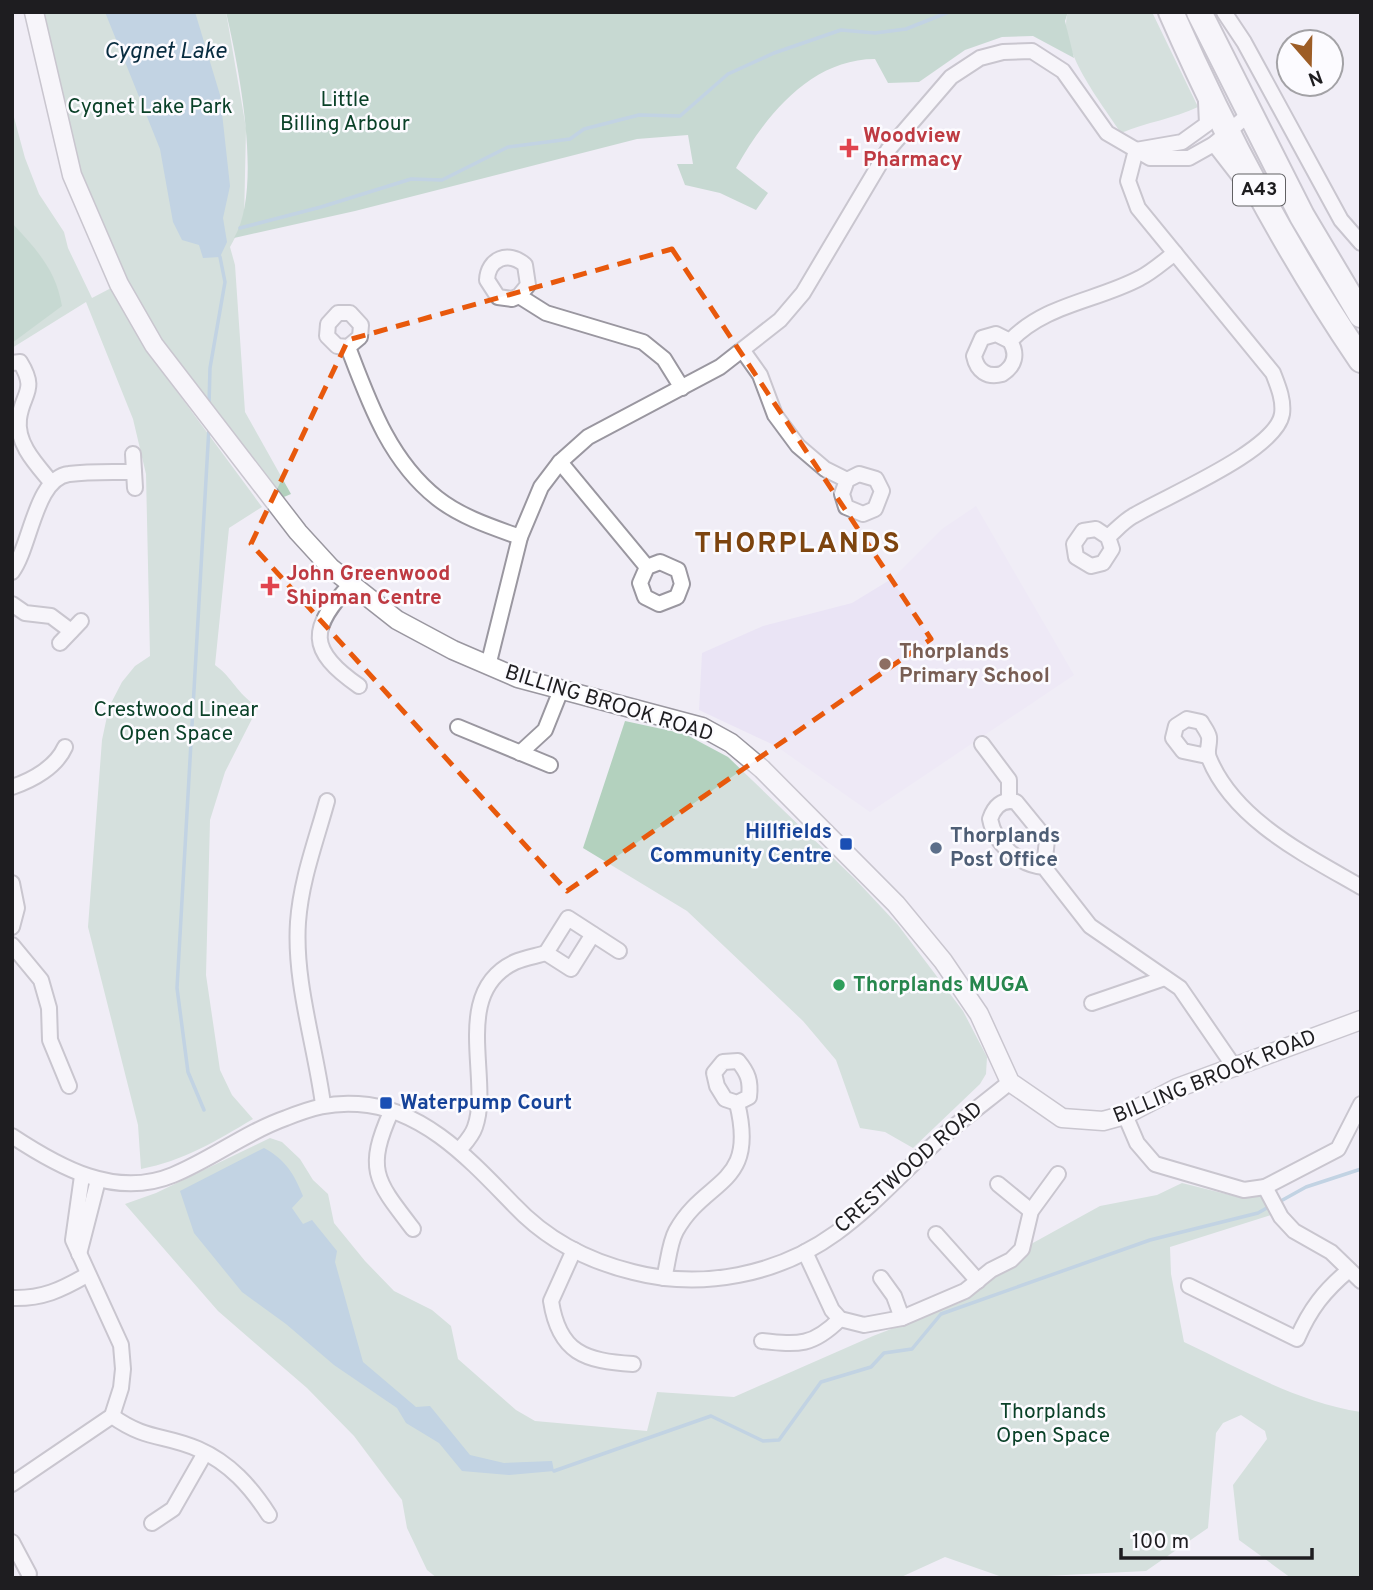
<svg xmlns="http://www.w3.org/2000/svg" width="1373" height="1590" font-family="Overpass,sans-serif">
<style>
.built{fill:#eae4f5}
.green{fill:#b3d1be}
.forest{fill:#96c1a7}
.water{fill:#89b3cd}
.lines{fill:none;stroke-linecap:round;stroke-linejoin:round}
.stream{stroke:#89b3cd;stroke-width:3.5}
.minor-casing{stroke:#9a97a0;stroke-width:18}
.tertiary-casing{stroke:#9a97a0;stroke-width:21}
.trunk-casing{stroke:#9a97a0;stroke-width:28}
.minor{stroke:#fff;stroke-width:14}
.tertiary{stroke:#fff;stroke-width:18}
.trunk{stroke:#fff;stroke-width:24}
.marked{fill:none;stroke:#e8590c;stroke-width:5;stroke-dasharray:14 9;stroke-linejoin:round}
.health-dot{fill:#e0444e;stroke:#fcfbff;stroke-width:2.5}
.education-dot{fill:#8d6e63;stroke:#fcfbff;stroke-width:2.5}
.transit-dot{fill:#1a4fb4;stroke:#fcfbff;stroke-width:2.5}
.service-dot{fill:#5c6f8a;stroke:#fcfbff;stroke-width:2.5}
.leisure-dot{fill:#2e9e5b;stroke:#fcfbff;stroke-width:2.5}
.labels{text-anchor:middle;dominant-baseline:central;stroke-width:5;stroke-linejoin:round;paint-order:stroke}
.shield{fill:#fcfbff;stroke:#616063;stroke-width:2}
.shield-label{font-size:19px;font-weight:bold;fill:#1e1d20}
.park-label{font-size:21px;fill:#0a4128;stroke:#fcfbff}
.health-label{font-size:21px;font-weight:bold;fill:#be3a42;stroke:#fcfbff;text-anchor:start}
.education-label{font-size:21px;font-weight:bold;fill:#785e54;stroke:#fcfbff;text-anchor:start}
.street-label{font-size:21px;fill:#1e1d20;stroke:#fcfbff}
.transit-label{font-size:21px;font-weight:bold;fill:#164399;stroke:#fcfbff;text-anchor:end}
.service-label{font-size:21px;font-weight:bold;fill:#4e5e75;stroke:#fcfbff;text-anchor:start}
.leisure-label{font-size:21px;font-weight:bold;fill:#27864d;stroke:#fcfbff;text-anchor:start}
.water-label{font-size:23px;font-style:italic;fill:#082c40;stroke:#fcfbff}
.district-label{font-size:28px;font-weight:bold;letter-spacing:2px;fill:#7d440e;stroke:#fcfbff}
</style>
<rect width="100%" height="100%" fill="#f0edf6"/>
<!-- built -->
<path class="built" d="M 976,506 L 1074,675 L 870,812 L 776,746 L 699,710 L 702,653 L 763,626 L 852,603 L 893,578 L 942,529 Z"/>
<!-- green -->
<g class="green">
<path d="M 34,12 L 226,12 L 246,128 L 244,221 L 230,247 L 235,265 L 245,412 L 291,494 L 272,502 L 184,382 L 91,222 Z"/>
<path d="M 1068,12 L 1152,12 L 1198,107 C 1173,119 1147,122 1121,133 C 1103,105 1056,47 1068,12 Z"/>
<path d="M 12,110 L 25,158 L 39,194 L 64,232 L 68,248 L 92,298 L 113,287 L 164,374 L 262,507 L 229,528 L 215,665 C 233,678 237,694 258,707 L 225,772 L 210,820 L 206,975 L 220,1070 L 232,1095 L 253,1119 C 216,1141 183,1161 141,1169 L 138,1125 L 88,927 L 102,740 L 109,707 L 122,682 L 135,666 L 150,656 L 146,474 L 133,419 L 86,302 L 12,348 Z"/>
<path d="M 625,721 L 685,734 L 728,757 L 855,879 L 898,925 L 963,1011 L 987,1057 L 986,1074 L 980,1084 L 913,1148 L 885,1132 L 860,1128 L 836,1060 L 803,1021 L 687,911 L 583,848 Z"/>
<path d="M 270,1138 L 282,1142 L 300,1159 L 313,1180 L 328,1194 L 334,1223 L 365,1261 L 394,1291 L 432,1310 L 451,1326 L 458,1359 L 516,1410 L 535,1421 L 647,1431 L 657,1392 L 734,1397 L 873,1336 L 959,1303 L 978,1281 L 1022,1249 L 1100,1206 L 1157,1195 L 1182,1183 L 1238,1197 L 1261,1195 L 1271,1215 L 1170,1247 L 1171,1274 L 1184,1342 C 1241,1369 1297,1402 1361,1412 L 1361,1578 L 1291,1578 L 1239,1540 L 1233,1485 L 1267,1439 L 1265,1431 L 1241,1415 L 1223,1423 L 1216,1433 L 1208,1528 L 1146,1571 L 1005,1578 L 945,1557 L 899,1578 L 437,1578 L 427,1570 L 407,1528 L 402,1500 L 354,1436 L 307,1388 L 218,1311 L 125,1204 L 156,1193 Z"/>
</g>
<!-- forest -->
<g class="forest">
<path d="M 226,12 L 1068,12 L 1065,21 L 1074,58 L 1033,36 L 1002,37 L 965,50 L 919,82 L 888,83 L 875,59 C 811,59 765,116 736,168 L 768,193 L 756,210 L 720,193 L 685,185 L 677,164 L 693,164 L 688,135 L 637,139 L 355,211 L 234,238 C 263,189 239,68 226,12 Z"/>
<path d="M 12,223 C 37,250 56,270 62,306 L 12,343 Z"/>
</g>
<!-- water -->
<g class="water">
<path d="M 105,12 L 195,12 L 220,95 L 230,186 L 223,218 L 227,242 L 220,257 L 203,258 L 199,245 L 182,240 L 173,222 L 160,149 Z"/>
<path d="M 264,1148 C 286,1160 294,1174 303,1196 L 292,1208 L 303,1224 L 312,1220 L 337,1251 L 335,1262 L 363,1362 L 416,1407 L 430,1406 L 470,1455 L 504,1463 L 552,1461 L 554,1471 L 509,1475 L 462,1471 L 439,1443 L 406,1423 L 397,1408 L 334,1365 L 286,1324 L 242,1292 L 194,1233 L 180,1191 Z"/>
</g>
<g class="lines">
<!-- stream -->
<g class="stream">
<path d="M 240,228 L 321,207 L 411,179 L 442,180 L 508,147 L 570,139 L 584,129 L 639,115 L 680,116 L 728,74 L 774,53 L 841,30 L 875,33 L 906,29 L 949,12"/>
<path d="M 209,405 L 210,368 L 225,282 L 220,257"/>
<path d="M 204,1110 L 188,1072 L 177,988 L 209,427"/>
<path d="M 1279,1202 L 1306,1187 L 1361,1169"/>
<path d="M 554,1471 L 711,1416 L 763,1441 L 779,1440 L 821,1382 L 871,1367 L 884,1353 L 912,1349 L 941,1314 L 1150,1240 L 1258,1213 L 1272,1205"/>
</g>
<defs>
<g id="minor">
<path d="M 1224,12 L 1244,42 L 1341,220 L 1361,243"/>
<path d="M 1214,144 L 1242,180"/>
<path d="M 1136,150 L 1182,142 L 1207,124 L 1206,102"/>
<path d="M 519,296 L 528,285 L 525,265 C 508,250 488,259 487,280 L 498,297 L 512,299 L 519,296 L 546,313 L 643,342 L 664,359 L 682,388"/>
<path d="M 1010,341 L 996,334 L 982,338 L 974,356 C 977,371 987,378 1002,374 C 1015,366 1018,354 1010,341 C 1045,304 1097,301 1140,278 C 1152,272 1164,261 1175,253"/>
<path d="M 348,347 L 360,337 L 361,325 L 350,313 L 338,313 L 328,324 L 327,336 L 337,346 L 348,347 C 369,402 389,460 437,498 C 461,517 492,527 520,537"/>
<path d="M 743,351 L 760,375 L 775,415 L 798,446 L 825,469 L 847,480 L 859,474 L 876,479 L 882,491 L 875,509 L 863,514 L 846,507 L 842,494 L 847,480"/>
<path d="M 12,363 L 20,362 C 38,391 22,393 19,419 C 16,444 37,465 51,482"/>
<path d="M 133,454 L 135,488"/>
<path d="M 560,462 L 647,567 L 660,562 L 678,570 L 682,584 L 677,597 L 659,604 L 645,597 L 640,583 L 647,567"/>
<path d="M 1108,537 L 1096,529 L 1083,531 L 1074,544 L 1076,557 L 1091,566 L 1103,563 L 1112,549 L 1108,537 C 1116,530 1124,521 1133,516 C 1166,496 1276,451 1282,414 C 1284,400 1278,386 1273,373 L 1138,208 L 1128,181 L 1136,150"/>
<path d="M 12,572 C 31,546 35,478 69,474 C 90,471 113,472 134,472"/>
<path d="M 351,584 C 309,628 307,650 359,686"/>
<path d="M 12,604 L 25,613 L 51,616 L 71,631"/>
<path d="M 60,643 L 81,621"/>
<path d="M 488,666 L 520,537 L 541,487 L 560,462 L 588,437 L 720,367 L 780,320 L 803,293 L 888,150 L 951,77 L 980,58 L 1003,52 L 1032,51 L 1063,71 L 1107,133 L 1150,158 L 1189,158 L 1214,144 L 1248,115"/>
<path d="M 458,727 L 550,765"/>
<path d="M 982,744 L 1009,780 L 1009,800"/>
<path d="M 520,753 L 545,730 L 561,690"/>
<path d="M 1207,756 L 1183,751 L 1173,738 L 1176,726 L 1187,719 L 1201,722 C 1203,726 1208,732 1209,737 C 1210,744 1206,751 1209,758 C 1234,820 1306,855 1361,887"/>
<path d="M 12,787 C 33,780 56,767 65,747"/>
<path d="M 1044,867 C 1020,865 995,845 990,819 C 994,807 1002,798 1016,802 L 1047,840 L 1044,867 L 1090,926 L 1180,988 L 1235,1068"/>
<path d="M 12,883 L 17,908 L 12,927"/>
<path d="M 593,934 L 571,969 L 546,953 L 568,918 L 619,951"/>
<path d="M 12,945 L 41,980 L 49,1008 L 50,1040 L 69,1086"/>
<path d="M 1092,1003 L 1165,978"/>
<path d="M 738,1061 C 748,1073 751,1081 749,1097 L 737,1103 L 725,1099 L 717,1086 L 714,1073 L 723,1062 Z"/>
<path d="M 323,1104 C 315,1044 294,982 298,922 C 301,880 316,841 327,801"/>
<path d="M 391,1112 C 365,1170 376,1181 413,1229"/>
<path d="M 1125,1115 L 1137,1143 L 1155,1164 L 1244,1190 L 1265,1187 L 1338,1149 L 1361,1104"/>
<path d="M 12,1136 C 59,1167 115,1199 173,1175 C 212,1159 246,1132 286,1118 C 311,1108 331,1102 358,1104 C 424,1108 472,1162 514,1205 C 546,1239 588,1261 633,1272 C 702,1290 778,1275 836,1233 C 875,1205 906,1168 943,1136 C 964,1118 988,1100 1010,1082"/>
<path d="M 460,1149 C 466,1142 472,1136 475,1127 C 492,1080 450,992 515,962 C 524,958 536,956 546,953"/>
<path d="M 998,1184 L 1031,1211"/>
<path d="M 1265,1187 L 1281,1217 L 1294,1231 L 1331,1252 L 1361,1281"/>
<path d="M 936,1234 L 978,1281"/>
<path d="M 574,1250 L 551,1301 C 559,1353 585,1361 633,1364"/>
<path d="M 805,1252 L 832,1310 L 840,1319 L 864,1325 L 902,1318 L 965,1291 L 991,1270 L 1011,1260 L 1022,1249 L 1031,1211 L 1058,1174"/>
<path d="M 79,1254 L 98,1180"/>
<path d="M 664,1278 C 668,1264 669,1244 676,1231 C 706,1177 758,1187 737,1103"/>
<path d="M 881,1278 L 894,1296 L 902,1318"/>
<path d="M 1189,1286 L 1297,1339 C 1310,1309 1324,1291 1349,1270"/>
<path d="M 12,1298 C 42,1299 61,1290 87,1275"/>
<path d="M 762,1341 C 799,1345 813,1346 840,1319"/>
<path d="M 112,1416 C 147,1441 164,1434 198,1449 C 230,1463 251,1487 269,1515"/>
<path d="M 12,1484 L 112,1416 L 121,1388 L 123,1369 L 121,1345 L 73,1240 L 82,1176"/>
<path d="M 152,1523 L 173,1509 L 205,1453"/>
<path d="M 12,1542 L 29,1574"/>
</g>
<path id="tertiary" d="M 34,12 L 72,175 L 119,284 L 154,345 L 298,532 L 331,568 L 397,620 L 453,650 L 518,678 L 702,727 L 731,743 L 762,769 L 896,904 L 943,961 L 979,1014 L 1010,1082 L 1062,1118 L 1103,1121 L 1125,1115 L 1177,1088 L 1361,1020"/>
<g id="trunk">
<path d="M 1171,12 C 1224,133 1287,251 1361,360"/>
<path d="M 1199,12 L 1302,216 L 1361,315"/>
</g>
</defs>
<!-- minor casing -->
<use href="#minor" class="minor-casing"/>
<!-- tertiary casing -->
<use href="#tertiary" class="tertiary-casing"/>
<!-- trunk casing -->
<use href="#trunk" class="trunk-casing"/>
<!-- minor -->
<use href="#minor" class="minor"/>
<!-- tertiary -->
<use href="#tertiary" class="tertiary"/>
<!-- trunk -->
<use href="#trunk" class="trunk"/>
</g>
<!-- marked area -->
<path d="M0 0H1373V1590H0ZM 672,249 L 931,639 L 567,891 L 251,544 L 348,340 Z" fill="#f0edf6" fill-opacity=".55" fill-rule="evenodd"/>
<path class="marked" d="M 672,249 L 931,639 L 567,891 L 251,544 L 348,340 Z"/>
<!-- markers -->
<g class="health-dot">
<path d="M845.5 137.5h7v7h7v7h-7v7h-7v-7h-7v-7h7z"/>
<path d="M266.5 575.5h7v7h7v7h-7v7h-7v-7h-7v-7h7z"/>
</g>
<circle class="education-dot" cx="885" cy="664" r="7"/>
<g class="transit-dot">
<rect x="839" y="837" width="14" height="14" rx="3.5"/>
<rect x="379" y="1096" width="14" height="14" rx="3.5"/>
</g>
<circle class="service-dot" cx="936" cy="848" r="7"/>
<circle class="leisure-dot" cx="839" cy="985" r="7"/>
<g class="labels">
<!-- shield labels -->
<rect class="shield" x="1233" y="174.5" width="52" height="31" rx="5"/>
<g class="shield-label">
<text x="1259" y="190">A43</text>
</g>
<!-- park labels -->
<g class="park-label">
<text x="345" y="100">Little<tspan x="345" dy="24">Billing Arbour</tspan></text>
<text x="150" y="107">Cygnet Lake Park</text>
<text x="176" y="710">Crestwood Linear<tspan x="176" dy="24">Open Space</tspan></text>
<text x="1053" y="1412">Thorplands<tspan x="1053" dy="24">Open Space</tspan></text>
</g>
<!-- health labels -->
<g class="health-label">
<text x="863" y="136">Woodview<tspan x="863" dy="24">Pharmacy</tspan></text>
<text x="286" y="574">John Greenwood<tspan x="286" dy="24">Shipman Centre</tspan></text>
</g>
<!-- education labels -->
<g class="education-label">
<text x="899" y="652">Thorplands<tspan x="899" dy="24">Primary School</tspan></text>
</g>
<!-- street labels -->
<g class="street-label">
<text transform="translate(609 704) rotate(17)">BILLING BROOK ROAD</text>
<text transform="translate(1215 1077) rotate(-22)">BILLING BROOK ROAD</text>
<text transform="translate(909 1168) rotate(-41)">CRESTWOOD ROAD</text>
</g>
<!-- transit labels -->
<g class="transit-label">
<text x="832" y="832">Hillfields<tspan x="832" dy="24">Community Centre</tspan></text>
<text x="400" y="1103" text-anchor="start">Waterpump Court</text>
</g>
<!-- service labels -->
<g class="service-label">
<text x="950" y="836">Thorplands<tspan x="950" dy="24">Post Office</tspan></text>
</g>
<!-- leisure labels -->
<g class="leisure-label">
<text x="853" y="985">Thorplands MUGA</text>
</g>
<!-- water labels -->
<g class="water-label">
<text x="165" y="52">Cygnet Lake</text>
</g>
<!-- district labels -->
<g class="district-label">
<text x="798" y="545">THORPLANDS</text>
</g>
</g>
<!-- border -->
<rect width="1373" height="1590" fill="none" stroke="#1e1d20" stroke-width="28"/>
<!-- north arrow -->
<g transform="translate(1310 63) rotate(160)"><circle r="33" fill="#fcfbff" stroke="#a3a2a6" stroke-width="2"/>
<path d="M0-5L12 26L0 18L-12 26Z" fill="#9d5d26"/>
<text y="-10" font-size="19" font-weight="bold" text-anchor="middle" fill="#1e1d20">N</text>
</g>
<!-- scale -->
<path d="M1121 1548v10h191v-10" fill="none" stroke="#1e1d20" stroke-width="3.5"/>
<text x="1132" y="1548" font-size="21" fill="#1e1d20" stroke="#fcfbff" stroke-width="5" paint-order="stroke">100 m</text>
</svg>
